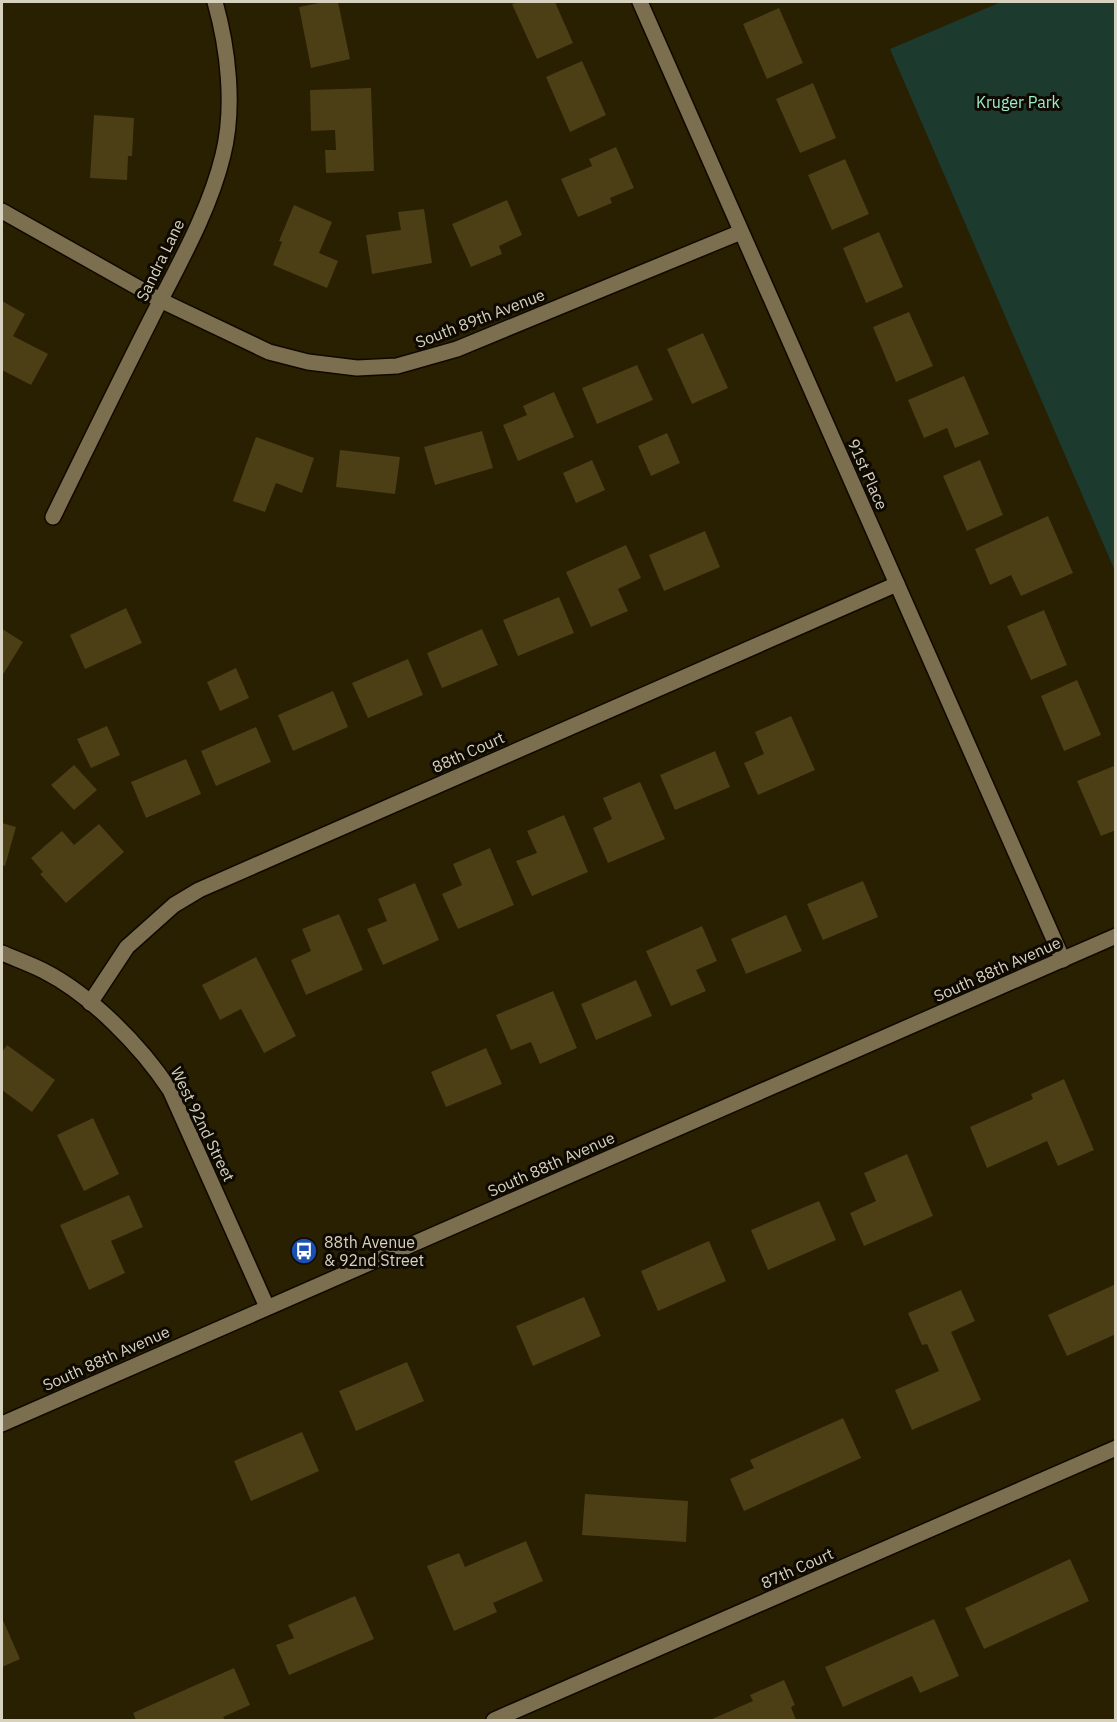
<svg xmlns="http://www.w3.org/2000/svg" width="1117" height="1722" font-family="'IBM Plex Sans',sans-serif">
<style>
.green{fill:#1c3a2e}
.building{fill:#4c3f16}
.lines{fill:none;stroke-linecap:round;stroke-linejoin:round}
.minor-casing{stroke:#100900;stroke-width:18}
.tertiary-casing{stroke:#100900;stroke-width:18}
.minor{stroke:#7b6f50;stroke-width:15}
.tertiary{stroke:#7b6f50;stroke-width:15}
.labels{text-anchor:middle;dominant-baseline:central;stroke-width:6;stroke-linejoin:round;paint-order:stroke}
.park-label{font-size:16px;fill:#9debc8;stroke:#0e0a01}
.street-label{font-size:16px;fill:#d7d1c0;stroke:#0e0a01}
.poi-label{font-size:16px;fill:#d7d1c0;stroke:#0e0a01;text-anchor:start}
</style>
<rect width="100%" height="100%" fill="#291f01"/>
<!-- green -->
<path class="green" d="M 1001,2 L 1115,2 L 1115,571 L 890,49 Z"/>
<!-- building -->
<g class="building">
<path d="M 324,2 L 338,2 L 350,59 L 311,68 L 299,7 Z"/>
<path d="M 519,2 L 555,2 L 573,43 L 537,59 L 512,4 Z"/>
<path d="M 779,8 L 803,63 L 767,79 L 743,24 Z"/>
<path d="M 582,61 L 606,115 L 570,132 L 546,77 Z"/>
<path d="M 813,83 L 836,138 L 800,153 L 776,99 Z"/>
<path d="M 371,88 L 374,171 L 326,173 L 325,150 L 336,150 L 335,130 L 311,131 L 310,90 Z"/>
<path d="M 94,115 L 134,118 L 132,156 L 128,156 L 127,180 L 90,178 Z"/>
<path d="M 616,147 L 634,188 L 610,198 L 612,203 L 578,217 L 561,179 L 592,166 L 589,159 Z"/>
<path d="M 845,159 L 869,214 L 832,230 L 808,175 Z"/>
<path d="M 507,200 L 522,235 L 499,246 L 502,254 L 471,267 L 452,224 Z"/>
<path d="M 294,205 L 332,222 L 319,253 L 338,261 L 327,288 L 273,265 L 282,242 L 279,241 Z"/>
<path d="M 424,209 L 432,263 L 372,274 L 366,235 L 401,230 L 398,212 Z"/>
<path d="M 879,232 L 903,287 L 866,303 L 843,248 Z"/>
<path d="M 2,301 L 25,314 L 13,336 L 48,354 L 31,385 L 2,370 Z"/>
<path d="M 909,312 L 933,366 L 896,382 L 873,327 Z"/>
<path d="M 703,333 L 728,388 L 692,404 L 667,349 Z"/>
<path d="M 637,365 L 653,400 L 597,424 L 582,388 Z"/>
<path d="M 964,376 L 989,434 L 955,448 L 947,428 L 924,438 L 908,400 Z"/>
<path d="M 554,392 L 574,437 L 518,461 L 503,425 L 527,415 L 523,406 Z"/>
<path d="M 482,431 L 493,468 L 435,485 L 424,447 Z"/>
<path d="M 667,433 L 680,463 L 651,476 L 638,446 Z"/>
<path d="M 256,437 L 314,458 L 302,493 L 276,483 L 265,512 L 233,501 Z"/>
<path d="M 340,450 L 400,457 L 395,494 L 336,487 Z"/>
<path d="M 592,460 L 605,490 L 576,503 L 563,473 Z"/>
<path d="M 980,460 L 1003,515 L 967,531 L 943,476 Z"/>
<path d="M 1048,516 L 1073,573 L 1021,596 L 1011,575 L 990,585 L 975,549 Z"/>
<path d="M 705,531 L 720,567 L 664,591 L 649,555 Z"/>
<path d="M 626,545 L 641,578 L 618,589 L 628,611 L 591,627 L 566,572 Z"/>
<path d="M 559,597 L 574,633 L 518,656 L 503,620 Z"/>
<path d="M 126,608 L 142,643 L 85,669 L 70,635 Z"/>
<path d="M 1044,610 L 1067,665 L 1031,680 L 1007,626 Z"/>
<path d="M 2,629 L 23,642 L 2,676 Z"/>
<path d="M 482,629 L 498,665 L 442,688 L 427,653 Z"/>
<path d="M 408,659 L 423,695 L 368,718 L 352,683 Z"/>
<path d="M 236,668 L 249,698 L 220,711 L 207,682 Z"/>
<path d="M 1077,680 L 1101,735 L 1064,751 L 1041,696 Z"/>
<path d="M 333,691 L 348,727 L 293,751 L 278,715 Z"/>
<path d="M 791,716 L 815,770 L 758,795 L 744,763 L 764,754 L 755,732 Z"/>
<path d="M 107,726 L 120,755 L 91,768 L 77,739 Z"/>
<path d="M 256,727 L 271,762 L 216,786 L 201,751 Z"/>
<path d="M 715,751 L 730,787 L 675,810 L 660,775 Z"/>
<path d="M 186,759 L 201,794 L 146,818 L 131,782 Z"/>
<path d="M 74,765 L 97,790 L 74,810 L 51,785 Z"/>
<path d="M 1114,766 L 1116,830 L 1101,836 L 1077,781 Z"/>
<path d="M 640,782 L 665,839 L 608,863 L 593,828 L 612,819 L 603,798 Z"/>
<path d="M 564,815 L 588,872 L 532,896 L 516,861 L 537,853 L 527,831 Z"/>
<path d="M 2,823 L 16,827 L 5,866 L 2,865 Z"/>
<path d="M 99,824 L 124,852 L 66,903 L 40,874 L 43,872 L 31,858 L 62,831 L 74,845 Z"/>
<path d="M 490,848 L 514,905 L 458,929 L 442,894 L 462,885 L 453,864 Z"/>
<path d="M 863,881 L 878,917 L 823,940 L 807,904 Z"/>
<path d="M 415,883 L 439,940 L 383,965 L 367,929 L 387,921 L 378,899 Z"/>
<path d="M 339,914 L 363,970 L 306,995 L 291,960 L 311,951 L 302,929 Z"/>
<path d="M 786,915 L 802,951 L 746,974 L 731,939 Z"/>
<path d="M 702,926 L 717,961 L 696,970 L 706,991 L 671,1006 L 646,951 Z"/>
<path d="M 256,957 L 296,1036 L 264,1053 L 241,1009 L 220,1020 L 202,985 Z"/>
<path d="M 636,980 L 652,1016 L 596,1040 L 581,1004 Z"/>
<path d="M 553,991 L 577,1048 L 540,1064 L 531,1042 L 511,1050 L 496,1015 Z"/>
<path d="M 7,1045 L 55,1080 L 32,1112 L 2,1090 L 2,1052 Z"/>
<path d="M 486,1048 L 502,1084 L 446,1107 L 431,1072 Z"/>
<path d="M 1064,1079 L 1094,1150 L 1058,1166 L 1047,1141 L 987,1168 L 970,1127 L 1033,1099 L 1031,1094 Z"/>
<path d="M 93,1118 L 119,1174 L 84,1191 L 57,1135 Z"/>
<path d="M 907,1154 L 933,1216 L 864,1246 L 850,1213 L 876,1201 L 864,1173 Z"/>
<path d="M 129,1195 L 143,1227 L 111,1241 L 125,1273 L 89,1290 L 60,1225 Z"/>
<path d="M 819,1201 L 836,1240 L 768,1270 L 751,1230 Z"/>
<path d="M 709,1241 L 726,1281 L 658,1311 L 641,1271 Z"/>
<path d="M 1116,1284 L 1116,1334 L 1067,1356 L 1048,1315 Z"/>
<path d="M 961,1290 L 975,1321 L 951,1332 L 981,1400 L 912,1430 L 895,1390 L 939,1371 L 927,1344 L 922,1345 L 908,1313 Z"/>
<path d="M 584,1297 L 601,1336 L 533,1366 L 516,1326 Z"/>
<path d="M 407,1362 L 424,1401 L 356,1431 L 339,1391 Z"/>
<path d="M 843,1418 L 861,1458 L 744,1511 L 730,1479 L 754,1468 L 750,1460 Z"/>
<path d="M 302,1432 L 319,1471 L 251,1501 L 234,1461 Z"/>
<path d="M 585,1494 L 688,1501 L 686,1542 L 582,1535 Z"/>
<path d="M 526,1541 L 543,1581 L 493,1603 L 497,1612 L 454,1631 L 427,1566 L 459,1553 L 465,1567 Z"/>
<path d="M 1070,1559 L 1089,1601 L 984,1649 L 965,1608 Z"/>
<path d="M 355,1596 L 374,1639 L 289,1675 L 276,1645 L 294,1638 L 288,1625 Z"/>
<path d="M 2,1618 L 20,1659 L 2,1667 Z"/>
<path d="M 934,1619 L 959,1676 L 920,1693 L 912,1676 L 843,1707 L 825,1667 Z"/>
<path d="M 234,1668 L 250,1705 L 223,1717 L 225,1720 L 136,1720 L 133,1713 Z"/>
<path d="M 784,1680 L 795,1705 L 791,1707 L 796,1720 L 710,1720 L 753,1701 L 750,1695 Z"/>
</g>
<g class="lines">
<defs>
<g id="minor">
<path d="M 640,2 L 1063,960"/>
<path d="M 2,211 L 160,300 L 269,352 L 308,362 L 357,368 L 397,366 L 457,349 L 741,232"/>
<path d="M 53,517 C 85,452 117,386 150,321 C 177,267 209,213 223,155 C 235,107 228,48 215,2"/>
<path d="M 2,953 C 16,959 30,964 44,971 C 91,995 141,1046 170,1090 L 267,1307"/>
<path d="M 90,1003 L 127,947 L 174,905 L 199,890 L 897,584"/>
<path d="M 494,1720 L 1116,1448"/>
</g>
<path id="tertiary" d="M 2,1424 L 1116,936"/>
</defs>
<!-- minor casing -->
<use href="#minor" class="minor-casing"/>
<!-- tertiary casing -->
<use href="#tertiary" class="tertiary-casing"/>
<!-- minor -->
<use href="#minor" class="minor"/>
<!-- tertiary -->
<use href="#tertiary" class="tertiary"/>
</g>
<!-- icons -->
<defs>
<symbol id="bus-disc" viewBox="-11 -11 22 22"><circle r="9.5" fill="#1a4fb4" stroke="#0e0a01"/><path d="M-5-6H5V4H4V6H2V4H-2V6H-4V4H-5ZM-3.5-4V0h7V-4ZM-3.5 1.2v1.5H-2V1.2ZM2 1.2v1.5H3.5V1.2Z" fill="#fff"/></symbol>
</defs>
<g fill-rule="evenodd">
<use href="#bus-disc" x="289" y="1236" width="30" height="30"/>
</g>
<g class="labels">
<!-- park labels -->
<g class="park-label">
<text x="1018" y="102">Kruger Park</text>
</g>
<!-- street labels -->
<g class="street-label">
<text transform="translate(160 260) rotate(-64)">Sandra Lane</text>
<text transform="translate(480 318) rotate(-21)">South 89th Avenue</text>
<text transform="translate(868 474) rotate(66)">91st Place</text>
<text transform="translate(468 752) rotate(-24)">88th Court</text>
<text transform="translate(997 969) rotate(-24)">South 88th Avenue</text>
<text transform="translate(203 1124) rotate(64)">West 92nd Street</text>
<text transform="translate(551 1164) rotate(-24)">South 88th Avenue</text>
<text transform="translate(106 1358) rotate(-24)">South 88th Avenue</text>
<text transform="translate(797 1568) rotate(-24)">87th Court</text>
</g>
<!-- poi labels -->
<g class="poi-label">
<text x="324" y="1242">88th Avenue<tspan x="324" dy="18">&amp; 92nd Street</tspan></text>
</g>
</g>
<!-- border -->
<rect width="1117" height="1722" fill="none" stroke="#d7d1c0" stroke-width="6"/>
</svg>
